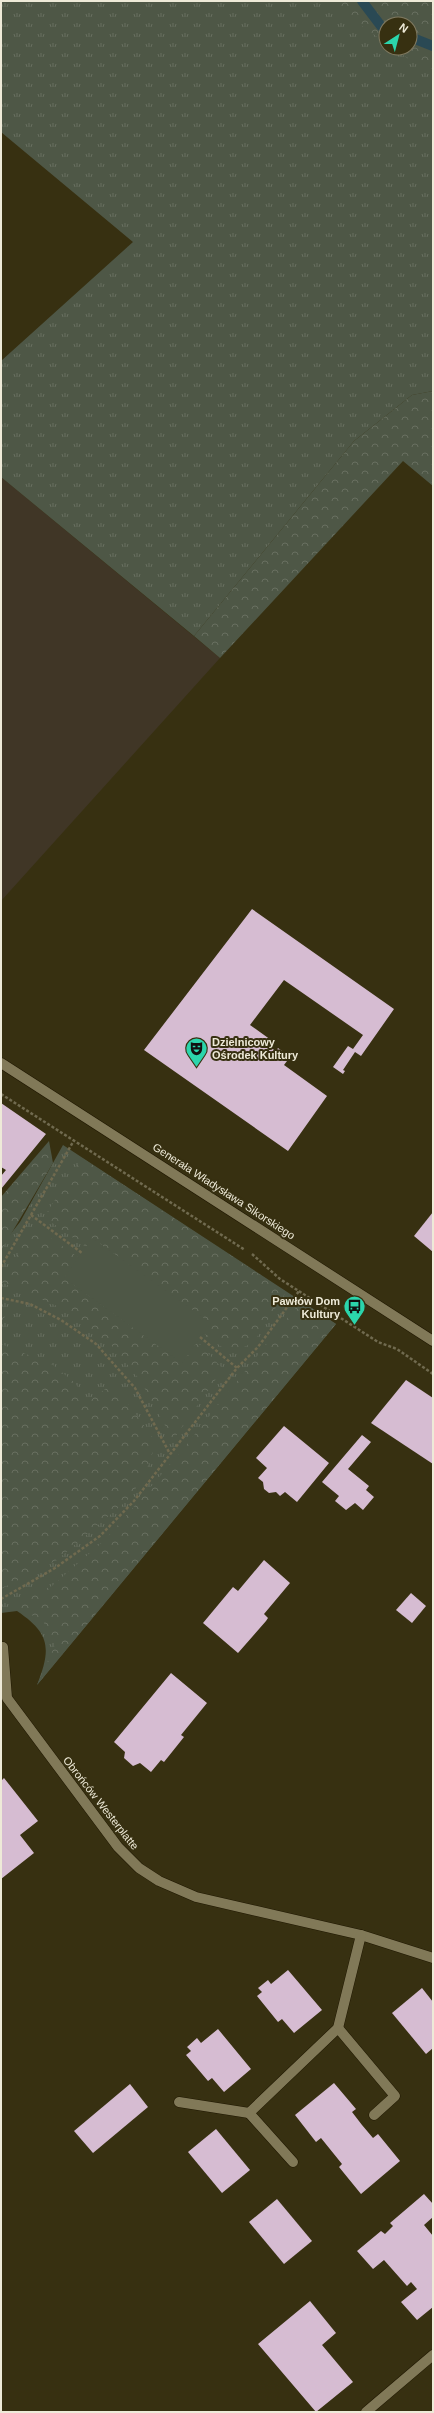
<svg xmlns="http://www.w3.org/2000/svg" width="434" height="2413" font-family="Helvetica,sans-serif">
<style>
.commercial{fill:#403626}
.grass{fill:url(#grass-tufts);fill-rule:evenodd}
.forest{fill:url(#forest-crowns)}
.pitch{fill:#4e5746}
.lines{fill:none;stroke-linecap:round;stroke-linejoin:round}
.stream{stroke:#2a4954;stroke-width:10}
.building{fill:#d6bcd2}
.minor-casing{stroke:#1f1700;stroke-width:11}
.tertiary-casing{stroke:#1f1700;stroke-width:11}
.path{stroke:#706a4f;stroke-width:2.5;stroke-dasharray:3 2;stroke-linecap:butt}
.minor{stroke:#817958;stroke-width:10}
.tertiary{stroke:#817958;stroke-width:10}
.labels{text-anchor:middle;dominant-baseline:central;stroke-width:4;stroke-linejoin:round;paint-order:stroke}
.poi-label{font-size:11px;font-weight:bold;fill:#eeead8;stroke:#373011;text-anchor:start}
.street-label{font-size:11px;fill:#eeead8;stroke:#373011}
</style>
<defs>
<pattern id="grass-tufts" width="24" height="20" patternUnits="userSpaceOnUse"><rect width="24" height="20" fill="#4e5746"/><path d="M3 7l-1-3M5 7V3M7 7l1-3M15 17l-1-3M17 17v-4M19 17l1-3" fill="none" stroke="#686f60"/></pattern>
<pattern id="forest-crowns" width="20" height="18" patternUnits="userSpaceOnUse"><rect width="20" height="18" fill="#4e5746"/><path d="M2 6a3 3 0 1 1 6 0M12 15a3 3 0 1 1 6 0" fill="none" stroke="#686f60"/></pattern>
</defs>
<rect width="100%" height="100%" fill="#373011"/>
<!-- commercial -->
<path class="commercial" d="M 1,477 L 220,658 L 1,901 Z"/>
<!-- grass -->
<g class="grass">
<path d="M 1,1 L 433,1 L 433,391 L 412,395 L 354,441 L 194,636 L 1,477 L 1,361 L 133,242 L 1,132 ZM 386,24 L 410,24 L 410,48 L 386,48 Z"/>
<path d="M 63,1145 L 336,1324 L 37,1685 C 51,1649 51,1634 17,1611 L 1,1613 L 1,1246 L 20,1222 Z"/>
</g>
<!-- forest -->
<g class="forest">
<path d="M 326,1 L 433,1 L 433,76 L 393,48 L 410,48 L 410,24 L 386,24 L 386,43 Z"/>
<path d="M 433,391 L 433,486 L 403,461 L 220,658 L 194,636 L 354,441 L 412,395 Z"/>
<path d="M 49,1141 L 53,1163 L 1,1251 L 1,1197 Z"/>
<path d="M 82,1158 L 286,1292 L 253,1343 L 230,1353 L 203,1333 L 210,1323 L 93,1238 L 86,1247 L 44,1217 Z"/>
<path d="M 38,1229 L 79,1258 L 64,1278 L 182,1363 L 197,1342 L 223,1369 L 173,1440 L 140,1380 L 113,1347 L 64,1309 L 1,1282 L 23,1245 Z"/>
<path d="M 301,1301 L 336,1324 L 37,1685 L 55,1645 L 44,1623 L 13,1603 L 52,1586 L 106,1539 L 179,1454 Z"/>
<path d="M 1,1308 L 9,1309 L 1,1324 Z"/>
<path d="M 1,1344 L 53,1365 L 75,1383 L 88,1402 L 113,1383 L 156,1442 L 149,1464 L 131,1497 L 57,1560 L 1,1589 Z"/>
</g>
<!-- pitch -->
<path class="pitch" d="M 92,1238 L 211,1323 L 182,1363 L 64,1278 Z"/>
<g class="lines">
<!-- stream -->
<g class="stream">
<path d="M 362,1 L 381,26 L 386,28"/>
<path d="M 410,37 L 433,46"/>
</g>
</g>
<!-- building -->
<g class="building">
<path d="M 252,909 L 394,1009 L 361,1056 L 355,1052 L 343,1070 L 345,1071 L 343,1074 L 333,1067 L 348,1046 L 353,1049 L 363,1035 L 284,980 L 250,1025 L 271,1040 L 267,1045 L 276,1051 L 278,1048 L 290,1057 L 284,1065 L 327,1096 L 288,1151 L 144,1050 Z"/>
<path d="M 1,1103 L 46,1134 L 1,1189 L 1,1176 L 6,1170 L 1,1167 Z"/>
<path d="M 433,1212 L 433,1252 L 414,1236 Z"/>
<path d="M 406,1380 L 433,1398 L 433,1464 L 371,1423 Z"/>
<path d="M 284,1426 L 329,1463 L 297,1502 L 285,1492 L 280,1496 L 276,1492 L 269,1493 L 264,1489 L 263,1482 L 258,1478 L 267,1468 L 256,1458 Z"/>
<path d="M 362,1435 L 371,1442 L 348,1469 L 369,1486 L 366,1490 L 374,1497 L 363,1510 L 355,1503 L 346,1510 L 335,1501 L 339,1496 L 322,1482 Z"/>
<path d="M 264,1560 L 290,1583 L 264,1614 L 268,1618 L 266,1621 L 238,1653 L 203,1623 L 233,1587 L 238,1591 Z"/>
<path d="M 411,1593 L 426,1606 L 412,1623 L 396,1610 Z"/>
<path d="M 171,1673 L 207,1703 L 181,1735 L 184,1737 L 164,1762 L 161,1760 L 151,1772 L 140,1763 L 133,1766 L 124,1758 L 125,1752 L 114,1742 Z"/>
<path d="M 4,1778 L 38,1821 L 20,1835 L 34,1853 L 1,1879 L 1,1781 Z"/>
<path d="M 288,1970 L 322,2010 L 294,2033 L 282,2019 L 278,2022 L 257,1996 L 262,1992 L 258,1988 L 268,1980 L 271,1984 Z"/>
<path d="M 422,1988 L 433,2002 L 433,2048 L 426,2054 L 392,2013 Z"/>
<path d="M 218,2029 L 251,2069 L 224,2092 L 212,2078 L 208,2081 L 186,2055 L 191,2051 L 187,2047 L 197,2038 L 201,2043 Z"/>
<path d="M 334,2083 L 356,2109 L 352,2112 L 362,2125 L 373,2138 L 378,2134 L 400,2161 L 361,2194 L 339,2167 L 342,2164 L 321,2138 L 316,2142 L 295,2115 Z"/>
<path d="M 130,2084 L 148,2107 L 93,2153 L 74,2131 Z"/>
<path d="M 216,2129 L 250,2170 L 222,2193 L 188,2152 Z"/>
<path d="M 424,2194 L 433,2204 L 433,2217 L 424,2225 L 433,2236 L 433,2307 L 417,2320 L 401,2302 L 417,2289 L 411,2282 L 407,2286 L 384,2260 L 373,2269 L 357,2251 L 381,2231 L 385,2234 L 393,2226 L 390,2223 Z"/>
<path d="M 277,2199 L 312,2241 L 284,2264 L 249,2222 Z"/>
<path d="M 310,2301 L 336,2333 L 322,2345 L 353,2382 L 316,2412 L 258,2344 Z"/>
</g>
<g class="lines">
<defs>
<g id="minor">
<path d="M 3,1647 L 7,1698 L 118,1847 L 139,1868 L 159,1881 L 196,1897 L 361,1935 L 433,1958"/>
<path d="M 338,2028 L 395,2096 L 374,2115"/>
<path d="M 179,2102 L 249,2113"/>
<path d="M 293,2162 L 249,2113 L 338,2028 L 361,1935"/>
<path d="M 366,2412 L 433,2355"/>
</g>
<path id="tertiary" d="M 1,1063 L 433,1341"/>
</defs>
<!-- minor casing -->
<use href="#minor" class="minor-casing"/>
<!-- tertiary casing -->
<use href="#tertiary" class="tertiary-casing"/>
<!-- path -->
<g class="path">
<path d="M 1,1094 L 245,1250"/>
<path d="M 31,1215 L 82,1253"/>
<path d="M 252,1254 L 280,1279 L 378,1342 L 397,1349 L 433,1374"/>
<path d="M 1,1267 L 73,1142"/>
<path d="M 1,1298 L 30,1304 L 61,1320 L 96,1344 L 135,1388 L 170,1454"/>
<path d="M 200,1337 L 237,1368"/>
<path d="M 1,1599 L 55,1568 L 100,1536 L 134,1501 L 237,1368 L 258,1347 L 299,1291"/>
</g>
<!-- minor -->
<use href="#minor" class="minor"/>
<!-- tertiary -->
<use href="#tertiary" class="tertiary"/>
</g>
<!-- icons -->
<defs>
<symbol id="theatre-pin" viewBox="-11 -11 22 30"><path d="M0 17L-7.5 6A9.5 9.5 0 1 1 7.5 6Z" fill="#2bd5ac" stroke="#373011"/><path d="M-5-5.5Q0-4 5-5.5V0Q5 5 0 6Q-5 5-5 0ZM-3.3-2.5H-1v1.5H-3.3ZM1-2.5H3.3v1.5H1ZM-2.8 1Q0 5.5 2.8 1Z" fill="#111"/></symbol>
<symbol id="bus-pin" viewBox="-11 -11 22 30"><path d="M0 17L-7.5 6A9.5 9.5 0 1 1 7.5 6Z" fill="#2bd5ac" stroke="#373011"/><path d="M-5-6H5V4H4V6H2V4H-2V6H-4V4H-5ZM-3.5-4V0h7V-4ZM-3.5 1.2v1.5H-2V1.2ZM2 1.2v1.5H3.5V1.2Z" fill="#111"/></symbol>
</defs>
<g fill-rule="evenodd">
<use href="#theatre-pin" x="184" y="1036" width="25" height="34"/>
<use href="#bus-pin" x="342" y="1294" width="25" height="34"/>
</g>
<g class="labels">
<!-- poi labels -->
<g class="poi-label">
<text x="212" y="1042">Dzielnicowy<tspan x="212" dy="13">Ośrodek Kultury</tspan></text>
<text x="340" y="1301" text-anchor="end">Pawłów Dom<tspan x="340" dy="13">Kultury</tspan></text>
</g>
<!-- street labels -->
<g class="street-label">
<text transform="translate(224 1191) rotate(33)">Generała Władysława Sikorskiego</text>
<text transform="translate(101 1803) rotate(52)">Obrońców Westerplatte</text>
</g>
</g>
<!-- border -->
<rect width="434" height="2413" fill="none" stroke="#eeead8" stroke-width="4"/>
<!-- north arrow -->
<g transform="translate(398 36) rotate(36)"><circle r="19" fill="#373011" stroke="#807a61"/>
<path d="M0-3L7 15L0 10L-7 15Z" fill="#2bd5ac"/>
<text y="-6" font-size="11" font-weight="bold" text-anchor="middle" fill="#eeead8">N</text>
</g>
</svg>
